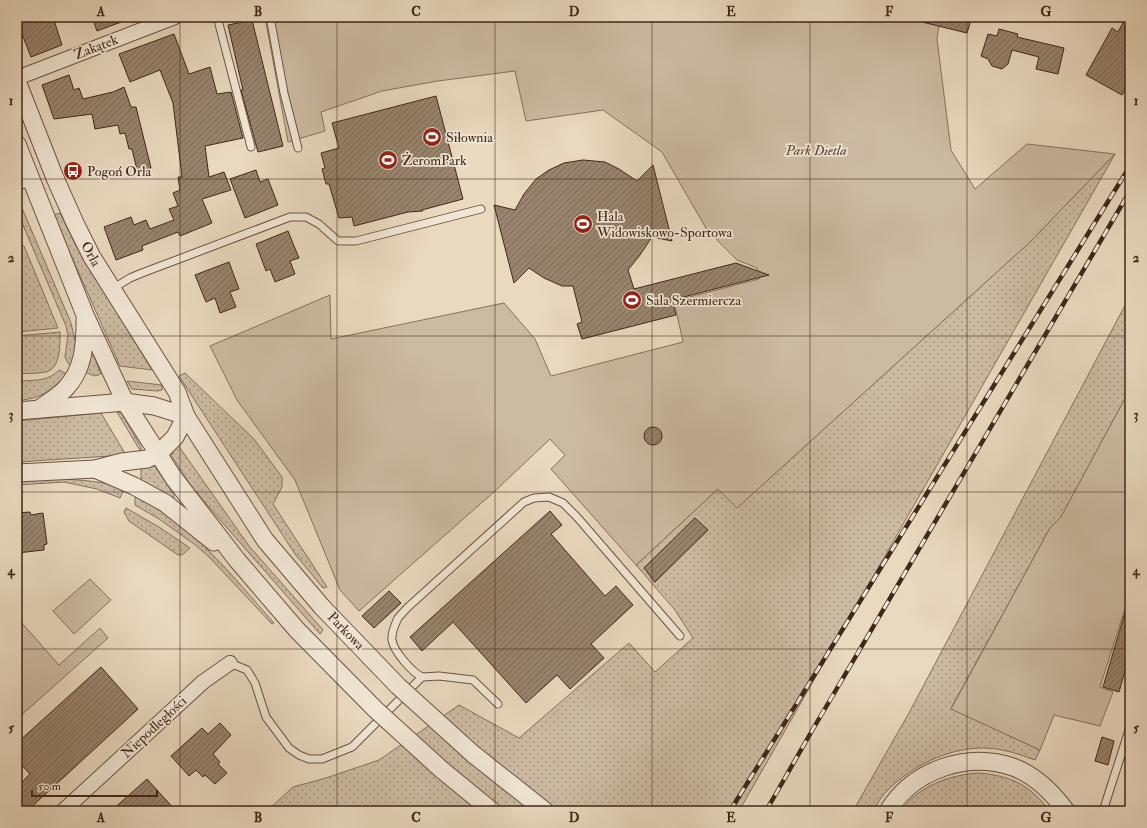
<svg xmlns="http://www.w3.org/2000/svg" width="1147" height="828" font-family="'IM FELL Double Pica',serif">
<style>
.grass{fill:url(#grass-dots);stroke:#86715e}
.green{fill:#ccbba3;stroke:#86715e}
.building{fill:url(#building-hatch);stroke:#402719}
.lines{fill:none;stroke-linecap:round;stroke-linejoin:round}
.service-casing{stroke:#6a5442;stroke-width:9}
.minor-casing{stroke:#6a5442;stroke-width:16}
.tertiary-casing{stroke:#6a5442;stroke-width:19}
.service{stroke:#f1e6d5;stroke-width:7}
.minor{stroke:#f1e6d5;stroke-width:14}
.tertiary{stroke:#f1e6d5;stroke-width:17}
.rail-casing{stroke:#402719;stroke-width:4.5}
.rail{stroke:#f1e6d5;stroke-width:3;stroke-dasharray:9;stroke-linecap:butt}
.tertiary-bridge-casing{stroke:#6a5442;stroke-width:19;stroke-linecap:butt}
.tertiary-bridge{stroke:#f1e6d5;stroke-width:17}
.grid{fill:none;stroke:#402719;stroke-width:1;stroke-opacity:0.55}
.labels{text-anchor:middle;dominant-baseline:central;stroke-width:3.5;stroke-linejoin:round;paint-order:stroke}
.street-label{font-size:14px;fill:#402719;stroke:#f1e6d5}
.poi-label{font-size:14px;fill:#402719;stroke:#f1e6d5;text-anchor:start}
.park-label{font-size:14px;font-style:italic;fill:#5c4535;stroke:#f1e6d5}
.neatline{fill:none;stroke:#402719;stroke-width:1.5}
.grid-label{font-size:13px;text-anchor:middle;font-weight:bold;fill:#402719}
</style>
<defs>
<pattern id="grass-dots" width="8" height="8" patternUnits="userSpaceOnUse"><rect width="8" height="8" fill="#ccbba3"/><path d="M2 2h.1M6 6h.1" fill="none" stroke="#a79884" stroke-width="1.8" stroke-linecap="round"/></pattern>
<pattern id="building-hatch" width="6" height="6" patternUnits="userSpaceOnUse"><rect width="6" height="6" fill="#98846f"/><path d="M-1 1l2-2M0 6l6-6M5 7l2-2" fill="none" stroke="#7d6c5a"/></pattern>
</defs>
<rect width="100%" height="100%" fill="#e9d9bf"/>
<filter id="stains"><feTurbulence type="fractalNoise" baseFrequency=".005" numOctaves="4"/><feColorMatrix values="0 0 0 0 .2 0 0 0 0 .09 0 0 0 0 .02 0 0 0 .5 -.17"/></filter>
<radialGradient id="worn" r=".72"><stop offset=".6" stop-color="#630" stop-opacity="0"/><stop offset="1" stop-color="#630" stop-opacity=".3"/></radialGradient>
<!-- grass -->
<g class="grass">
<path d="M 1115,154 L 739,811 L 267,811 L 293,787 L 326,778 L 379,760 L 459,705 L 519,738 L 629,643 L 655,672 L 693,638 L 675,610 L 636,565 L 718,489 L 737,508 L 1030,242 Z"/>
<path d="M 17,202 L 22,208 L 71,323 L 76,345 L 74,356 L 71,365 L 68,363 L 65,357 L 68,335 L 66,326 L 17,211 Z"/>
<path d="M 60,213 L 77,248 L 152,370 L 120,366 L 62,235 L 54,215 Z"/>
<path d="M 17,246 L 24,246 L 58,328 L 17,332 Z"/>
<path d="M 1130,296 L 1130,389 L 1061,517 L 1050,528 L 951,708 L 1040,750 L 1035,760 C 1024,756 1013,752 1002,750 C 961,741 913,763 885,793 C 880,798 877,805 873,811 L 853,811 L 909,713 Z"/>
<path d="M 60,332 C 60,344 61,368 46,372 C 37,374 26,373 17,374 L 17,336 Z"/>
<path d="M 90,354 L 94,356 L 101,374 L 95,376 L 84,372 Z"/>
<path d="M 59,370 L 67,374 C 49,393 43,397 17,401 L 17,381 C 33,380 48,382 59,370 Z"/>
<path d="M 185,373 L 254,439 L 282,477 L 282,487 L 273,504 L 327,587 L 323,588 L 295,554 L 179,376 Z"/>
<path d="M 127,381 L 162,385 L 162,390 L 157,391 L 132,389 Z"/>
<path d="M 117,412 L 122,414 L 141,447 L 141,452 Z"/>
<path d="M 101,413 L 126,455 L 17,462 L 17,421 Z"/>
<path d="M 178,445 L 249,546 L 323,630 L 320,634 L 207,505 L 190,484 L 171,455 Z"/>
<path d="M 154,465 L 174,495 L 174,498 L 171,499 L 141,482 L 141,467 Z"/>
<path d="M 60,479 C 81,480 104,481 124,489 L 120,498 L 97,489 L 64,482 L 17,485 L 17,481 Z"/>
<path d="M 136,495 C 193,525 232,576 274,623 L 272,624 L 209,557 L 194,544 L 159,519 L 135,505 L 135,499 Z"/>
<path d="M 126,508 L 159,527 L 190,548 L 182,555 L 178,555 L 129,521 L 124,512 Z"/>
<path d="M 978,773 C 1013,776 1029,785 1050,811 L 901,811 C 918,786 950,775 978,773 Z"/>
</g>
<!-- green -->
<g class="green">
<path d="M 265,17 L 940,17 L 937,39 L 951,150 L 975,189 L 1027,144 L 1115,154 L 1030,242 L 737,508 L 718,489 L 636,565 L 551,469 L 565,455 L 550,439 L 495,491 L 359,611 L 340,590 L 295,480 L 237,400 L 210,346 L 330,295 L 331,339 L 504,303 L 535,339 L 551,376 L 683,342 L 674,301 L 759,279 L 757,268 L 737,260 L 707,230 L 662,152 L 603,110 L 526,121 L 515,71 L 438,81 L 382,91 L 321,112 L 325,131 L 288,142 Z"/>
<path d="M 1130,389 L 1130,593 L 1100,687 L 1113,692 L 1100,726 L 1054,715 L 1040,750 L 951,709 L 1050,528 L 1061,517 Z"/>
<path d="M 90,579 L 111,600 L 74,634 L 53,611 Z"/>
<path d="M 21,622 L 59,665 L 100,628 L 108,638 L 17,719 L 17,626 Z"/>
</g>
<!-- building -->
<g class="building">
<path d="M 17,17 L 53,17 L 62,45 L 31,57 L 17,21 Z"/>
<path d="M 92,17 L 132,17 L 132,18 L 97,31 Z"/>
<path d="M 923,17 L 972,17 L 967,33 L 922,22 Z"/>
<path d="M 1126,17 L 1130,17 L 1130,80 L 1122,95 L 1086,75 L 1112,28 L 1118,32 Z"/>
<path d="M 252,20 L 283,146 L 258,152 L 241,90 L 243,90 L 228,25 Z"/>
<path d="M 999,29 L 1018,34 L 1017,37 L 1064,48 L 1058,74 L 1036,69 L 1039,57 L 1012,50 L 1008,64 L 1002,69 L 992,66 L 988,59 L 981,56 L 988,34 L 997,36 Z"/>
<path d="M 174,34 L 189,74 L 210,67 L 217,94 L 231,92 L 243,138 L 205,146 L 209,177 L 224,172 L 231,190 L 202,199 L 212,223 L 180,236 L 178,232 L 142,246 L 143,250 L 116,260 L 104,227 L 131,217 L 134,225 L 146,220 L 150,229 L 174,220 L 169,209 L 178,206 L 173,193 L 180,190 L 178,177 L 182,177 L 173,103 L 160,70 L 130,82 L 119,54 Z"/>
<path d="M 69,75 L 74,90 L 79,88 L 83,99 L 113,92 L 124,87 L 131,107 L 136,107 L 151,168 L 137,170 L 132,149 L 129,149 L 125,133 L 120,134 L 118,125 L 95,129 L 92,114 L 54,119 L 42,85 Z"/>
<path d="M 436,96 L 463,199 L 422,210 L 423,211 L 408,212 L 354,226 L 352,217 L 339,218 L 329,184 L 326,184 L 322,169 L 325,168 L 321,153 L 339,148 L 332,123 Z"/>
<path d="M 583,160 L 605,162 L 619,169 L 637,181 L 653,165 L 672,241 L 652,237 L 640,255 L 628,270 L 634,289 L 736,263 L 769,275 L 672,300 L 676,315 L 582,339 L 577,324 L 582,322 L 573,286 L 562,286 L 544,278 L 529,268 L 514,283 L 494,205 L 515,210 L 524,194 L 536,179 L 549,170 L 564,163 Z"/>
<path d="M 256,170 L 260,182 L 268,179 L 278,205 L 245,218 L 230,179 Z"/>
<path d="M 288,231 L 299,258 L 290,261 L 295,274 L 275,282 L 270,269 L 266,271 L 256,244 Z"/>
<path d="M 229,262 L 239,289 L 230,292 L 236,307 L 220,313 L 215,298 L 206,302 L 195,275 Z"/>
<circle cx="653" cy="436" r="9"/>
<path d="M 550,511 L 562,525 L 551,534 L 605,596 L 616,586 L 633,605 L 591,644 L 604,658 L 570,689 L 557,675 L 526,703 L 453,622 L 422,651 L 410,637 Z"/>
<path d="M 30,512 L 31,515 L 43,513 L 47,544 L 44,545 L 44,550 L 17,553 L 17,513 Z"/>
<path d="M 695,518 L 708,530 L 655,582 L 644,568 Z"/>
<path d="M 389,591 L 401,603 L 374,628 L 362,616 Z"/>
<path d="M 1126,609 L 1130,610 L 1130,653 L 1119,692 L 1103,687 Z"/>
<path d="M 101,667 L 138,709 L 27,811 L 17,811 L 17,787 L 30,774 L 17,760 L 17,743 Z"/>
<path d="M 220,723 L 231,735 L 213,754 L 220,762 L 218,764 L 227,773 L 215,784 L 205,775 L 203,777 L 196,770 L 189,776 L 171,756 L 202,728 L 208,734 Z"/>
<path d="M 1102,737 L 1114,741 L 1108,765 L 1095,761 Z"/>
<path d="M 147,779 L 176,811 L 111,811 Z"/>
</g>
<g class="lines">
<defs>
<g id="service">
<path d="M 218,17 L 219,24 L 251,147"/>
<path d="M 270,17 L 284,93 L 298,148"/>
<path d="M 112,289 L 130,278 L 142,273 L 290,217 L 306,217 L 319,224 L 338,241 L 356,241 L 481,209"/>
<path d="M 230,663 L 247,670 L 255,683 L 266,717 L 289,748 L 299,755 L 309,759 L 322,759 L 352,747 L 422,677 L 439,676 L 473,680 L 498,704"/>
<path d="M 422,677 C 412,672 394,652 392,640 C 391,632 395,625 398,618 L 407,608 L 524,502 L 534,498 L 549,497 L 563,503 L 577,517 L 680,636"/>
<path d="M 1103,811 L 1130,727"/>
</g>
<g id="minor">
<path d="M 17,78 L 175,17"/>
<path d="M 17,183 L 30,178"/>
<path d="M 63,811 L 203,682 L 230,663"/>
</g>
<g id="tertiary">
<path d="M 17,81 L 55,178 L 75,223 L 92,257 L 177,392 L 186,416 L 265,540 L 322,607"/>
<path d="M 17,144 L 85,315 L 125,402 L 173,477 L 237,560 L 297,630"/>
<path d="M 39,409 C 48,402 59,396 66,388 C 84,369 85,344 85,320"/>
<path d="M 17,411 L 125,402 L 154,406 L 186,416"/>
<path d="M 95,469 L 134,486 L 165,503 L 214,542"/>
<path d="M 17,473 L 95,469 L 122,462 L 147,459 L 158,454 L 175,437 L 186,416"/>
<path d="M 473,754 L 545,811"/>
<path d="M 442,770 L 492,811"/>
<path d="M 888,811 C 913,770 967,751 1013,767 C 1035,775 1052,792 1066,811"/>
</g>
</defs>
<!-- service casing -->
<use href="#service" class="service-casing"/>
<!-- minor casing -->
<use href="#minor" class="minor-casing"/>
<!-- tertiary casing -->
<use href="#tertiary" class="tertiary-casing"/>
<!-- service -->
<use href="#service" class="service"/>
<!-- minor -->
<use href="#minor" class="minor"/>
<!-- tertiary -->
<use href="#tertiary" class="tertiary"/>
<defs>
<g id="rail">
<path d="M 730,811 L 1130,166"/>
<path d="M 766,811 L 813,729 L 1130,191"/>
</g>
</defs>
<!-- rail casing -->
<use href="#rail" class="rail-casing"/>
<!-- rail -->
<use href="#rail" class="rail"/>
<defs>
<g id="tertiary-bridge">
<path d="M 322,607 L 398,686 L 473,754"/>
<path d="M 297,630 L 375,709 L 442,770"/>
</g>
</defs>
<!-- tertiary-bridge casing -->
<use href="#tertiary-bridge" class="tertiary-bridge-casing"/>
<!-- tertiary-bridge -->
<use href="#tertiary-bridge" class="tertiary-bridge"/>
</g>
<!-- grid -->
<path class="grid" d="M 180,17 L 180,811M 337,17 L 337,811M 495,17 L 495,811M 652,17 L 652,811M 810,17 L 810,811M 967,17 L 967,811M 17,179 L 1130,179M 17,336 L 1130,336M 17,492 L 1130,492M 17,649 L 1130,649"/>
<!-- icons -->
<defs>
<symbol id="stadium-disc" viewBox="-11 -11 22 22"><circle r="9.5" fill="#8f2418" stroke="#f1e6d5"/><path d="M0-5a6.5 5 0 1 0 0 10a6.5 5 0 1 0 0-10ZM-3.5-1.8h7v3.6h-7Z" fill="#fff"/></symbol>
<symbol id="bus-disc" viewBox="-11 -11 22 22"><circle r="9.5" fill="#8f2418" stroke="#f1e6d5"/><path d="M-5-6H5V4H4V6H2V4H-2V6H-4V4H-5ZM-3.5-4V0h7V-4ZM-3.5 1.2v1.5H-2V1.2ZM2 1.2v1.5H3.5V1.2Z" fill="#fff"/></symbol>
</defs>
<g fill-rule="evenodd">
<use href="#stadium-disc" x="421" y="126" width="22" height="22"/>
<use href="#stadium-disc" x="377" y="149" width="22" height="22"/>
<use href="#bus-disc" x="62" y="160" width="22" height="22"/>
<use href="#stadium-disc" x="572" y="213" width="22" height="22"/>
<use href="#stadium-disc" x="621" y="289" width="22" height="22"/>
</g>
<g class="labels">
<!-- street labels -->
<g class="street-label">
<text transform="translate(96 47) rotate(-21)">Zakątek</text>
<text transform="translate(91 254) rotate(61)">Orla</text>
<text transform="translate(346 631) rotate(46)">Parkowa</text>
<text transform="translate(154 727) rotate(-43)">Niepodległości</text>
</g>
<!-- poi labels -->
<g class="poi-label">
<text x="446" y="137">Siłownia</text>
<text x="402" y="160">ŻeromPark</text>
<text x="87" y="171">Pogoń Orla</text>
<text x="597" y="216">Hala<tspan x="597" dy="16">Widowiskowo-Sportowa</tspan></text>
<text x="646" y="300">Sala Szermiercza</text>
</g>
<!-- park labels -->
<g class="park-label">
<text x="816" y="150">Park Dietla</text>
</g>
</g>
<!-- margin -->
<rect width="1147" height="828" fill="none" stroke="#e9d9bf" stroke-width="44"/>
<!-- scale -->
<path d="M32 790v6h125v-6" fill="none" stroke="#402719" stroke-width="2"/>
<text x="38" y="790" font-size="12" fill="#402719" stroke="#f1e6d5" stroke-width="3" paint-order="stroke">50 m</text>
<rect x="22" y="22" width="1103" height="784" class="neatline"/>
<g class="grid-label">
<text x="101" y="16">A</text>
<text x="258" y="16">B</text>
<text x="416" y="16">C</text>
<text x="574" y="16">D</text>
<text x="731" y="16">E</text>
<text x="889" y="16">F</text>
<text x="1046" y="16">G</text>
<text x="11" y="105">1</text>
<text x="1136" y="105">1</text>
<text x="11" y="262">2</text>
<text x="1136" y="262">2</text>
<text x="11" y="419">3</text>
<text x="1136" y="419">3</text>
<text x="11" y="575">4</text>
<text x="1136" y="575">4</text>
<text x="11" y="732">5</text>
<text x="1136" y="732">5</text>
<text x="101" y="822">A</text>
<text x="258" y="822">B</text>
<text x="416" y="822">C</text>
<text x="574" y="822">D</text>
<text x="731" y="822">E</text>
<text x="889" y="822">F</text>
<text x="1046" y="822">G</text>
</g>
<rect width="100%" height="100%" filter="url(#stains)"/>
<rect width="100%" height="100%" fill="url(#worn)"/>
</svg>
